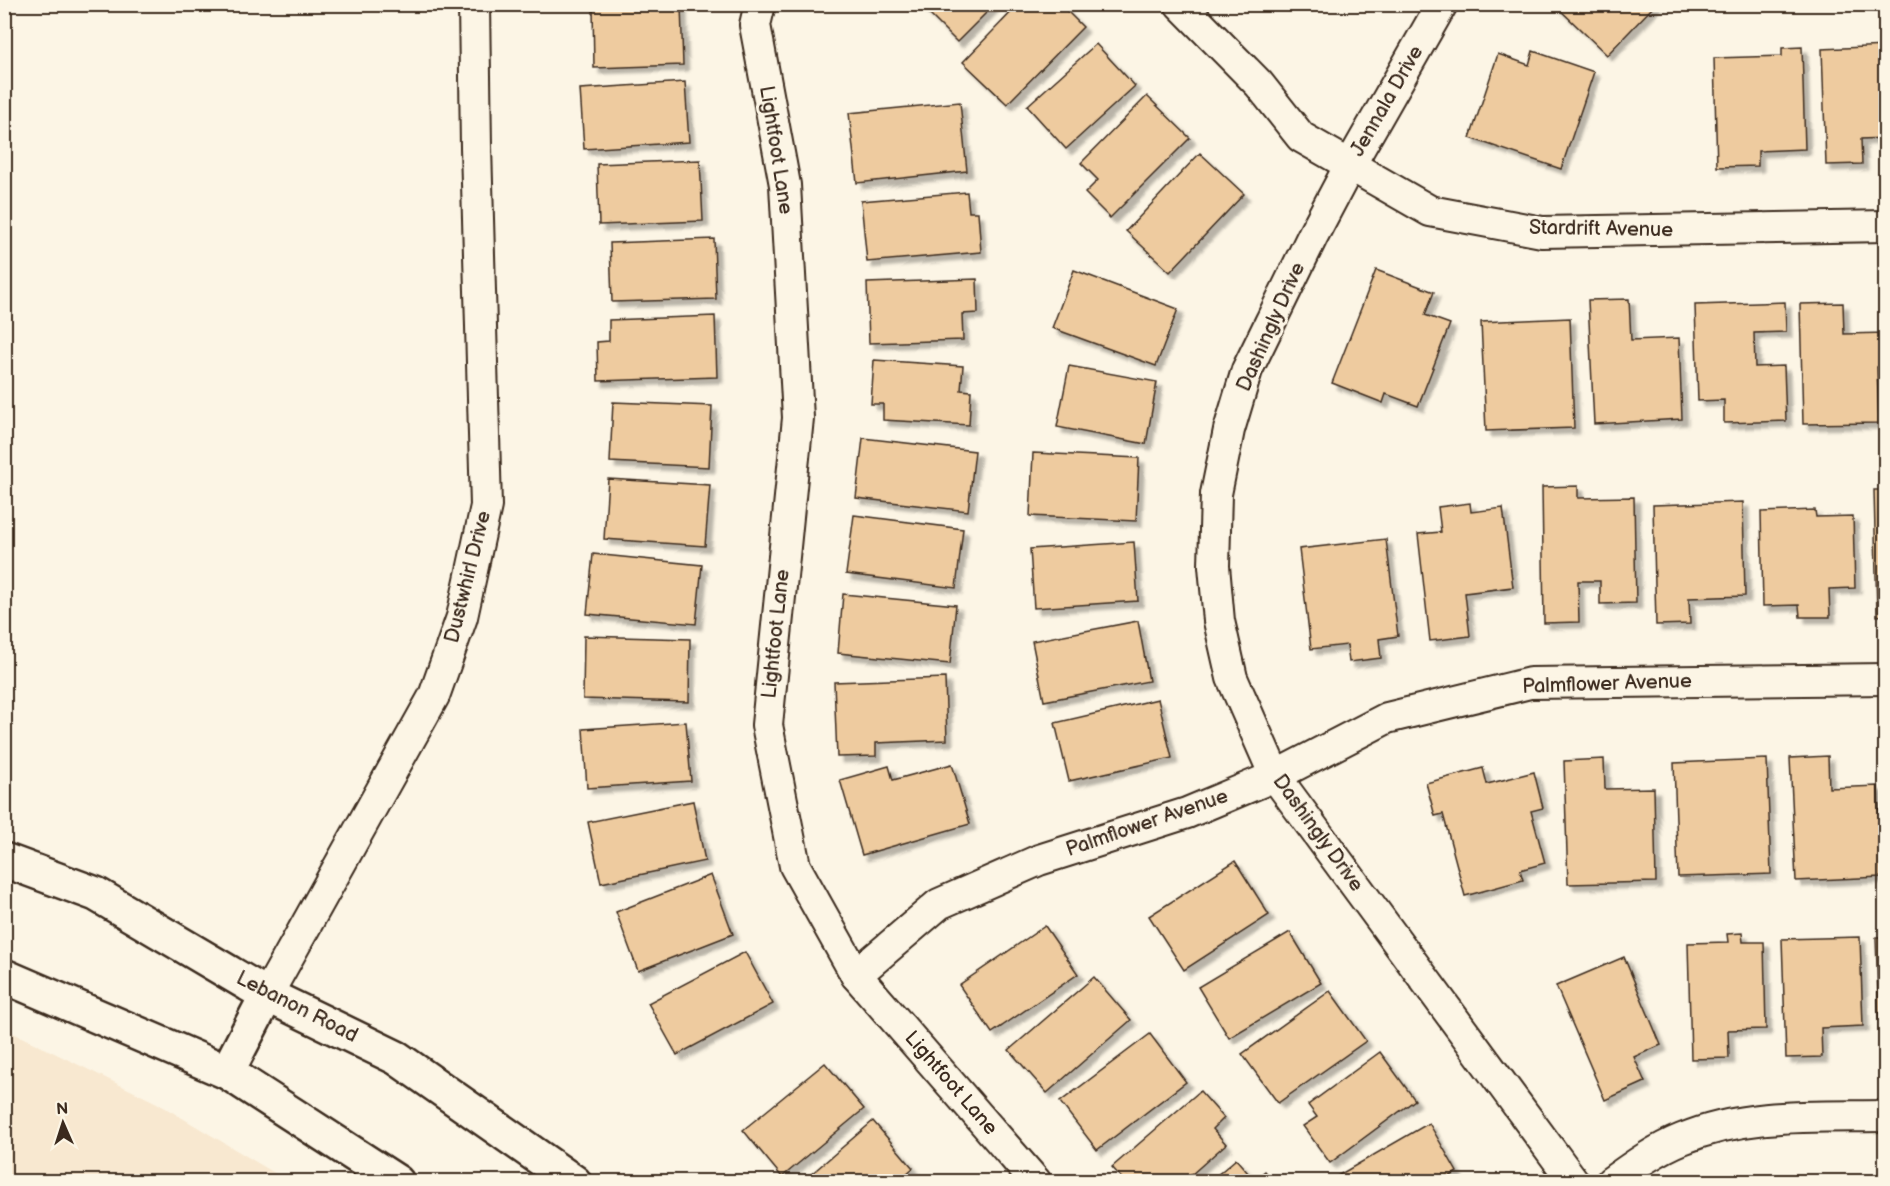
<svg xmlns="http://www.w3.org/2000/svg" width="1890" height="1186" font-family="'Balsamiq Sans',sans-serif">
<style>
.built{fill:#f8e8d0}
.building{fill:#eecb9f;stroke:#3b2a1e;stroke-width:1.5;filter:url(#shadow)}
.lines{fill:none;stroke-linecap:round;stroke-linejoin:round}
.street-casing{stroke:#3b2a1e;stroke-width:34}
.secondary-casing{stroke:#3b2a1e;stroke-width:38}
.street{stroke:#fcf5e5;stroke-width:30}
.secondary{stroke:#fcf5e5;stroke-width:33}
.labels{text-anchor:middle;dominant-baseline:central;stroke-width:6;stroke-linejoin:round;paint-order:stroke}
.street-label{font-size:20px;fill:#3b2a1e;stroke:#fcf5e5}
</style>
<defs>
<filter id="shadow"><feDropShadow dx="5.5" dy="5.5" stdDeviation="1.5" flood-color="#0004"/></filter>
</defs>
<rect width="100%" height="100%" fill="#fcf5e5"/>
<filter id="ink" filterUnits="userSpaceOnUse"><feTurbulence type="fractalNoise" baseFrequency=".0167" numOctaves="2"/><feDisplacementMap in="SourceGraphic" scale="12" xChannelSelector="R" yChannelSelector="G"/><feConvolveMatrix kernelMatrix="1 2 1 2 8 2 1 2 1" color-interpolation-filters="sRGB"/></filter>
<g filter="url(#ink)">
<!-- built -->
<path class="built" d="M 5,1029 L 157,1103 L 288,1181 L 5,1181 Z"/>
<!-- building -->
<g class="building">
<path d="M 919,4 L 995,4 L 957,42 Z"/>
<path d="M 1019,4 L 1060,4 L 1083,27 L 1007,104 L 963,62 Z"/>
<path d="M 1557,4 L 1656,4 L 1607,55 L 1556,6 Z"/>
<path d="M 681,5 L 683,65 L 594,68 L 593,7 Z"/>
<path d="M 1096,44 L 1135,86 L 1066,149 L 1027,106 Z"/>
<path d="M 1886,46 L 1886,138 L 1861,139 L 1862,164 L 1826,165 L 1822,49 Z"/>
<path d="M 1802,47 L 1805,149 L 1758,151 L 1758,166 L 1717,167 L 1714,58 L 1782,56 L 1782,48 Z"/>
<path d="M 1533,51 L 1594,72 L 1561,169 L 1470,138 L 1498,54 L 1529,65 Z"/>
<path d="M 685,82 L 689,142 L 584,149 L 580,89 Z"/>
<path d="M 1147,96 L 1190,138 L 1110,218 L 1085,193 L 1098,180 L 1081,163 Z"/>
<path d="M 960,102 L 967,171 L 857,183 L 849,113 Z"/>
<path d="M 1200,153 L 1244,194 L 1170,272 L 1126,231 Z"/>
<path d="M 700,160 L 703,221 L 599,225 L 597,164 Z"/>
<path d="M 967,192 L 969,212 L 978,212 L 981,252 L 867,262 L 861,201 Z"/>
<path d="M 714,239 L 716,299 L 612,302 L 610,243 Z"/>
<path d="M 1074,270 L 1178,309 L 1156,366 L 1052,328 Z"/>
<path d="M 1376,270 L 1434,292 L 1425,315 L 1450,324 L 1418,406 L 1386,394 L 1383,403 L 1332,383 Z"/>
<path d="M 977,279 L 978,313 L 962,314 L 963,340 L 869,343 L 867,283 Z"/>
<path d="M 1629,299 L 1631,340 L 1679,338 L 1682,419 L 1594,424 L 1588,300 Z"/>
<path d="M 1785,302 L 1786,332 L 1754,333 L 1755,367 L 1784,366 L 1786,421 L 1724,423 L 1724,400 L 1698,401 L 1695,305 Z"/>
<path d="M 1843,303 L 1844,334 L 1886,333 L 1886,367 L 1877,367 L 1879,423 L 1803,424 L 1800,304 Z"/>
<path d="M 715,316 L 717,377 L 598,381 L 597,342 L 609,341 L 609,320 Z"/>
<path d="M 1570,318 L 1574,428 L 1486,431 L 1481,322 Z"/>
<path d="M 874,360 L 963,366 L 961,390 L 971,391 L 969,425 L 883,420 L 883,404 L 871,404 Z"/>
<path d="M 1069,366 L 1157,382 L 1146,444 L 1057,427 Z"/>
<path d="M 613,402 L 712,406 L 709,467 L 610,462 Z"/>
<path d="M 863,438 L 975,451 L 968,511 L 856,498 Z"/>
<path d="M 1033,453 L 1139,458 L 1136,521 L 1030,516 Z"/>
<path d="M 608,479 L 710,485 L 705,546 L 604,539 Z"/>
<path d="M 1578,486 L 1578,498 L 1634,497 L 1636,603 L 1600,604 L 1600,581 L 1578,581 L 1579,622 L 1544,623 L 1542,487 Z"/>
<path d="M 1874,490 L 1886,490 L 1886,615 L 1877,616 Z"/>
<path d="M 1743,502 L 1745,596 L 1689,598 L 1690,624 L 1656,625 L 1653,505 Z"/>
<path d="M 1470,503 L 1471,512 L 1503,508 L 1513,587 L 1465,593 L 1470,636 L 1430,641 L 1418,534 L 1441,532 L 1438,507 Z"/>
<path d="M 1815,510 L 1816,517 L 1853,516 L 1855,588 L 1829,589 L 1830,617 L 1800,617 L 1799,605 L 1763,606 L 1761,512 Z"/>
<path d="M 854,515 L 963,529 L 956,588 L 846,574 Z"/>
<path d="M 1386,539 L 1398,636 L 1379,639 L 1381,658 L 1349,662 L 1347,645 L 1311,649 L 1299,549 Z"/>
<path d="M 1134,542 L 1138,601 L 1034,608 L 1030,549 Z"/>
<path d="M 593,554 L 702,565 L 696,624 L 587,614 Z"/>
<path d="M 843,594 L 956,605 L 950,664 L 838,653 Z"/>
<path d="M 1138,621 L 1149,681 L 1044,701 L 1032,641 Z"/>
<path d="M 584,636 L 690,639 L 689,702 L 583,699 Z"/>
<path d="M 945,678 L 947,740 L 876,743 L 876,756 L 837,757 L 834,682 Z"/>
<path d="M 1158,699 L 1172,758 L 1069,781 L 1055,723 Z"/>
<path d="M 686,722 L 691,781 L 587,788 L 583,729 Z"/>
<path d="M 1828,756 L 1829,788 L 1878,786 L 1881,877 L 1796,881 L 1790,758 Z"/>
<path d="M 1604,759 L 1605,789 L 1654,788 L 1656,882 L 1568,884 L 1564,761 Z"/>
<path d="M 1767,759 L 1771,874 L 1678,877 L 1674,763 Z"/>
<path d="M 952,764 L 970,824 L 862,855 L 840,780 L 889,766 L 893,780 Z"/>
<path d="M 1483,768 L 1487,784 L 1534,772 L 1543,808 L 1531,811 L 1545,863 L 1520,870 L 1523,880 L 1465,896 L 1443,814 L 1435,816 L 1426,783 Z"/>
<path d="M 693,801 L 705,861 L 601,883 L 588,822 Z"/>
<path d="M 1235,861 L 1269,915 L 1184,970 L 1149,916 Z"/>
<path d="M 711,875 L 733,934 L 638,971 L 616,912 Z"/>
<path d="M 1045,926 L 1078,974 L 992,1033 L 959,985 Z"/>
<path d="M 1290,932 L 1321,983 L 1229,1038 L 1198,987 Z"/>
<path d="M 1742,933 L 1743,942 L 1764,942 L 1766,1029 L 1728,1030 L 1729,1058 L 1691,1059 L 1688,943 L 1728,942 L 1727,934 Z"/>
<path d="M 1860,937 L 1863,1026 L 1821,1028 L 1822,1057 L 1786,1058 L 1782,939 Z"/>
<path d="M 1876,937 L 1886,937 L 1886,1030 L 1879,1030 Z"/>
<path d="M 745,952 L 773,1004 L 677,1055 L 648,1003 Z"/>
<path d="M 1624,957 L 1661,1045 L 1634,1057 L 1645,1082 L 1605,1100 L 1556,986 Z"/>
<path d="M 1094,977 L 1131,1020 L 1047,1093 L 1009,1050 Z"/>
<path d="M 1330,991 L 1366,1041 L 1278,1103 L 1242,1054 Z"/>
<path d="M 1150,1034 L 1186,1082 L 1097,1150 L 1060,1102 Z"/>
<path d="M 1380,1052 L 1415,1100 L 1330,1163 L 1303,1126 L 1317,1117 L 1308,1105 Z"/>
<path d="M 825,1063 L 864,1109 L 782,1177 L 743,1130 Z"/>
<path d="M 1200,1091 L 1224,1118 L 1213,1129 L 1226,1144 L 1183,1182 L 1125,1182 L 1112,1167 Z"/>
<path d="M 873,1121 L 913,1168 L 897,1182 L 802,1182 Z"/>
<path d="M 1429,1123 L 1457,1172 L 1441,1182 L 1334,1182 L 1332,1179 Z"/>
<path d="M 1236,1159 L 1254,1180 L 1265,1171 L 1274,1182 L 1209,1182 Z"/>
</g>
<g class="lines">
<defs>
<g id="street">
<path d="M 760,4 L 755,25 L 785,185 L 798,418 L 767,725 L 795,866 L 856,975 L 1036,1182"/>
<path d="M 1180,4 L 1259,84 L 1301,137 L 1430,211 L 1542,232 L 1886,226"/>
<path d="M 1442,4 L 1350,165 L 1313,235 L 1247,370 L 1229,430 L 1216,494 L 1214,566 L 1219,621 L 1232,678 L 1275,776 L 1574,1182"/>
<path d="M 856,975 L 939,904 L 1039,860 L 1187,813 L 1275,776 L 1387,718 L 1530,683 L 1886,679"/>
<path d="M 267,995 L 434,696 L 462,617 L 486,506 L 476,147 L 474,4"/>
<path d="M 1611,1182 C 1633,1166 1657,1149 1682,1139 C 1746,1112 1817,1117 1886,1116"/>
</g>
<g id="secondary">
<path d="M 4,860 L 96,894 L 267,995 L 397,1058 L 574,1182"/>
<path d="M 4,976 L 227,1072 L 397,1182"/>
<path d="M 227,1072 L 267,995"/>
</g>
</defs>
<!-- street casing -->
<use href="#street" class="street-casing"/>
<!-- secondary casing -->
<use href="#secondary" class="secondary-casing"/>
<!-- street -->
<use href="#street" class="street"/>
<!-- secondary -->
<use href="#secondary" class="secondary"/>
</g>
</g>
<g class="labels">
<!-- street labels -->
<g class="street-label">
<text transform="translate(1387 101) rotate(-60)">Jennala Drive</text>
<text transform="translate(776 150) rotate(81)">Lightfoot Lane</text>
<text transform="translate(1601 229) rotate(1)">Stardrift Avenue</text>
<text transform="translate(1271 327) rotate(-66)">Dashingly Drive</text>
<text transform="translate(468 577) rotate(-76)">Dustwhirl Drive</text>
<text transform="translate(776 634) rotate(-84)">Lightfoot Lane</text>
<text transform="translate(1607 684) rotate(-2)">Palmflower Avenue</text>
<text transform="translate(1147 823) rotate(-19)">Palmflower Avenue</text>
<text transform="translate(1318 833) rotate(54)">Dashingly Drive</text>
<text transform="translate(297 1007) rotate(27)">Lebanon Road</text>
<text transform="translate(951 1083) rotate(49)">Lightfoot Lane</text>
</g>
</g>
<!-- margin -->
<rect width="1890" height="1186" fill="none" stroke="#fcf5e5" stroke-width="24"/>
<rect x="12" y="12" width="1866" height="1162" fill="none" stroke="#3b2a1e" stroke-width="2" filter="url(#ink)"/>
<!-- north arrow -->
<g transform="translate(63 1123) rotate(357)" stroke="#fcf5e5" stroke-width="4.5" paint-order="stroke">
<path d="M0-4.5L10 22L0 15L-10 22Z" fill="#3b2a1e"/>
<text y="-9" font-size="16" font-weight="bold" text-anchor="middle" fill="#3b2a1e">N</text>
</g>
</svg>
